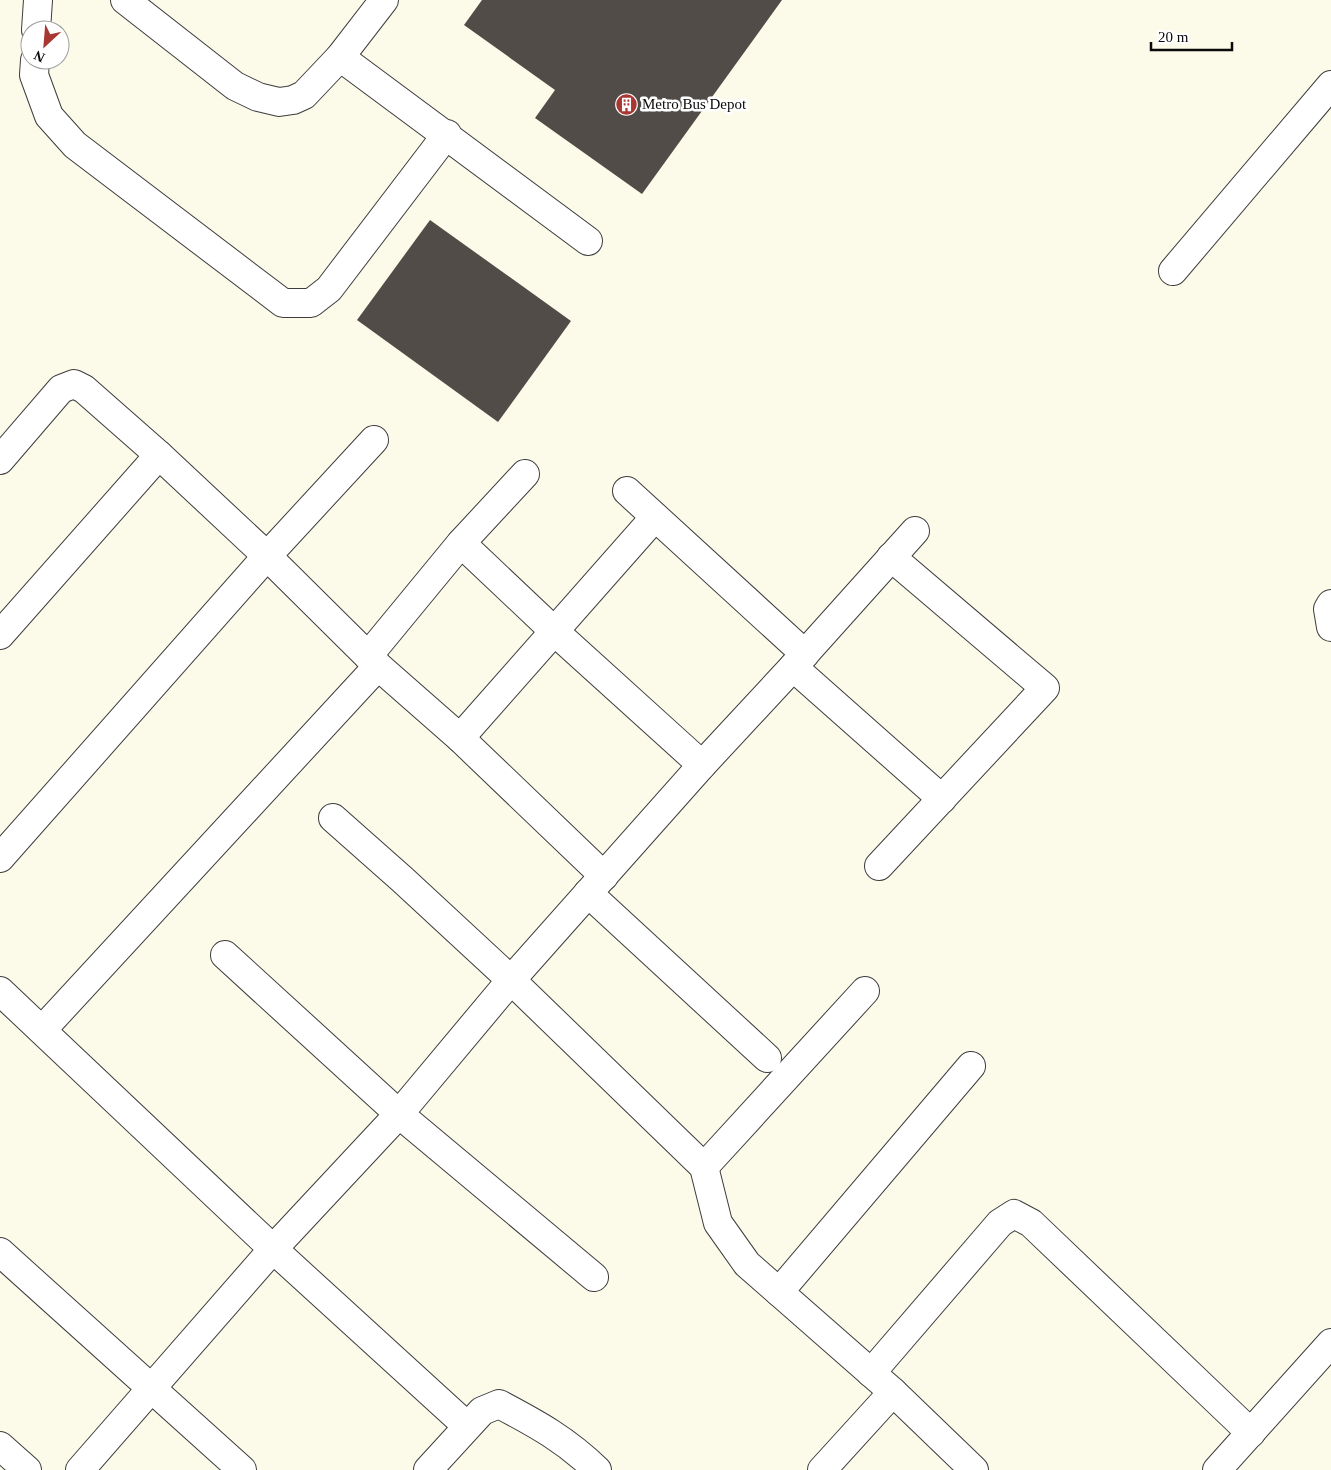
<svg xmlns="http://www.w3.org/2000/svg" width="1331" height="1470" font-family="'Times New Roman',serif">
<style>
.building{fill:#514c47}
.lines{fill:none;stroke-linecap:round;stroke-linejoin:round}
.minor-casing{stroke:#3d3d3d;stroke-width:30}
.minor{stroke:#fff;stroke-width:28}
.labels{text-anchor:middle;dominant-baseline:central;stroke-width:5;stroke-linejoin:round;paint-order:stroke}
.poi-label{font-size:15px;fill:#0a0a0a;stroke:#fff;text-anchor:start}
</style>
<rect width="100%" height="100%" fill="#fcfae9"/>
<!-- building -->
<g class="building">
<path d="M 482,0 L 782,0 L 642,194 L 535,118 L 555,90 L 464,25 Z"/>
<path d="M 430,220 L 571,321 L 498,422 L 357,320 Z"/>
</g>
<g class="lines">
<defs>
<g id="minor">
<path d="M 125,0 L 235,86 L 258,97 L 279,102 L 293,100 L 304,95 L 340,57 L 384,0"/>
<path d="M 36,30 L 38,0"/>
<path d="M 340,57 L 588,241"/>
<path d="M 35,60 L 34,75 L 49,116 L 75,145 L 283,303 L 311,303 L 329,289 L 447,134"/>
<path d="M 1173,271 L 1331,85"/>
<path d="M 0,460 L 61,389 L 74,384 L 84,389 L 159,455 L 267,556 L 378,666 L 460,738 L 604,876"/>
<path d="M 627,491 L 805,654"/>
<path d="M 461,543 L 554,631 L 702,765"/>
<path d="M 1331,604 L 1328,609 L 1331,627"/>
<path d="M 0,635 L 159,455"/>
<path d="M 368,656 L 461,543 L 525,474"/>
<path d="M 793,667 L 942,799"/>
<path d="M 460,738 L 655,517"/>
<path d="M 333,818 L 403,880 L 511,980 L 704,1167 L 718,1223 L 747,1264 L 893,1392 L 974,1470"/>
<path d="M 0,858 L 267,556 L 374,440"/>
<path d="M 879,866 L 1045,688 L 891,557"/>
<path d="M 588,893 L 767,1058"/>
<path d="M 225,955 L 399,1114 L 594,1277"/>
<path d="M 0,991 L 273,1249 L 467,1426"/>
<path d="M 42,1030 L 378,666"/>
<path d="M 704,1167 L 865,991"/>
<path d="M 0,1252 L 242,1470"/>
<path d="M 779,1292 L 971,1066"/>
<path d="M 871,1373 L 1000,1223 L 1014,1214 L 1031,1223 L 1251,1433"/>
<path d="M 0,1446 L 27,1470"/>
<path d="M 80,1470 L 273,1249 L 399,1114 L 511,980 L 702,765 L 793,667 L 915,531"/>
<path d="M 428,1470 L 482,1411 L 499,1404 C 537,1424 566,1440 597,1470"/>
<path d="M 822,1470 L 893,1392"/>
<path d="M 1217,1470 L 1331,1343"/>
</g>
</defs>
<!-- minor casing -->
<use href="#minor" class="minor-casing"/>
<!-- minor -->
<use href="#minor" class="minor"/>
</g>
<!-- icons -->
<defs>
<symbol id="building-disc" viewBox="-11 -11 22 22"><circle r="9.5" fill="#a83733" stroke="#fff"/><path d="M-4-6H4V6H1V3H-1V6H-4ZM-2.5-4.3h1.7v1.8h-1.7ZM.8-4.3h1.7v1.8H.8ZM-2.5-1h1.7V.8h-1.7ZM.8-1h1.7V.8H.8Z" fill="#fff"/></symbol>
</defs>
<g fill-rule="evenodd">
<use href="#building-disc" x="614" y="92" width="25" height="25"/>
</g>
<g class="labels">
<!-- poi labels -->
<g class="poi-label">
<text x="642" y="104">Metro Bus Depot</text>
</g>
</g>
<!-- north arrow -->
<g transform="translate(45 45) rotate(206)"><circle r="24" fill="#ffffff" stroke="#9d9d9d"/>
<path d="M0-4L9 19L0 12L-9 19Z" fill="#a83733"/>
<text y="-8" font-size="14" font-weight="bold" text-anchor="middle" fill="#0a0a0a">N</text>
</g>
<!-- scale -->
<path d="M1151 42v8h81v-8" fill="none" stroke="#0a0a0a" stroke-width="2.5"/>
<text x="1158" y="42" font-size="15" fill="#0a0a0a" stroke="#ffffff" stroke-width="4" paint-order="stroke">20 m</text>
</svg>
